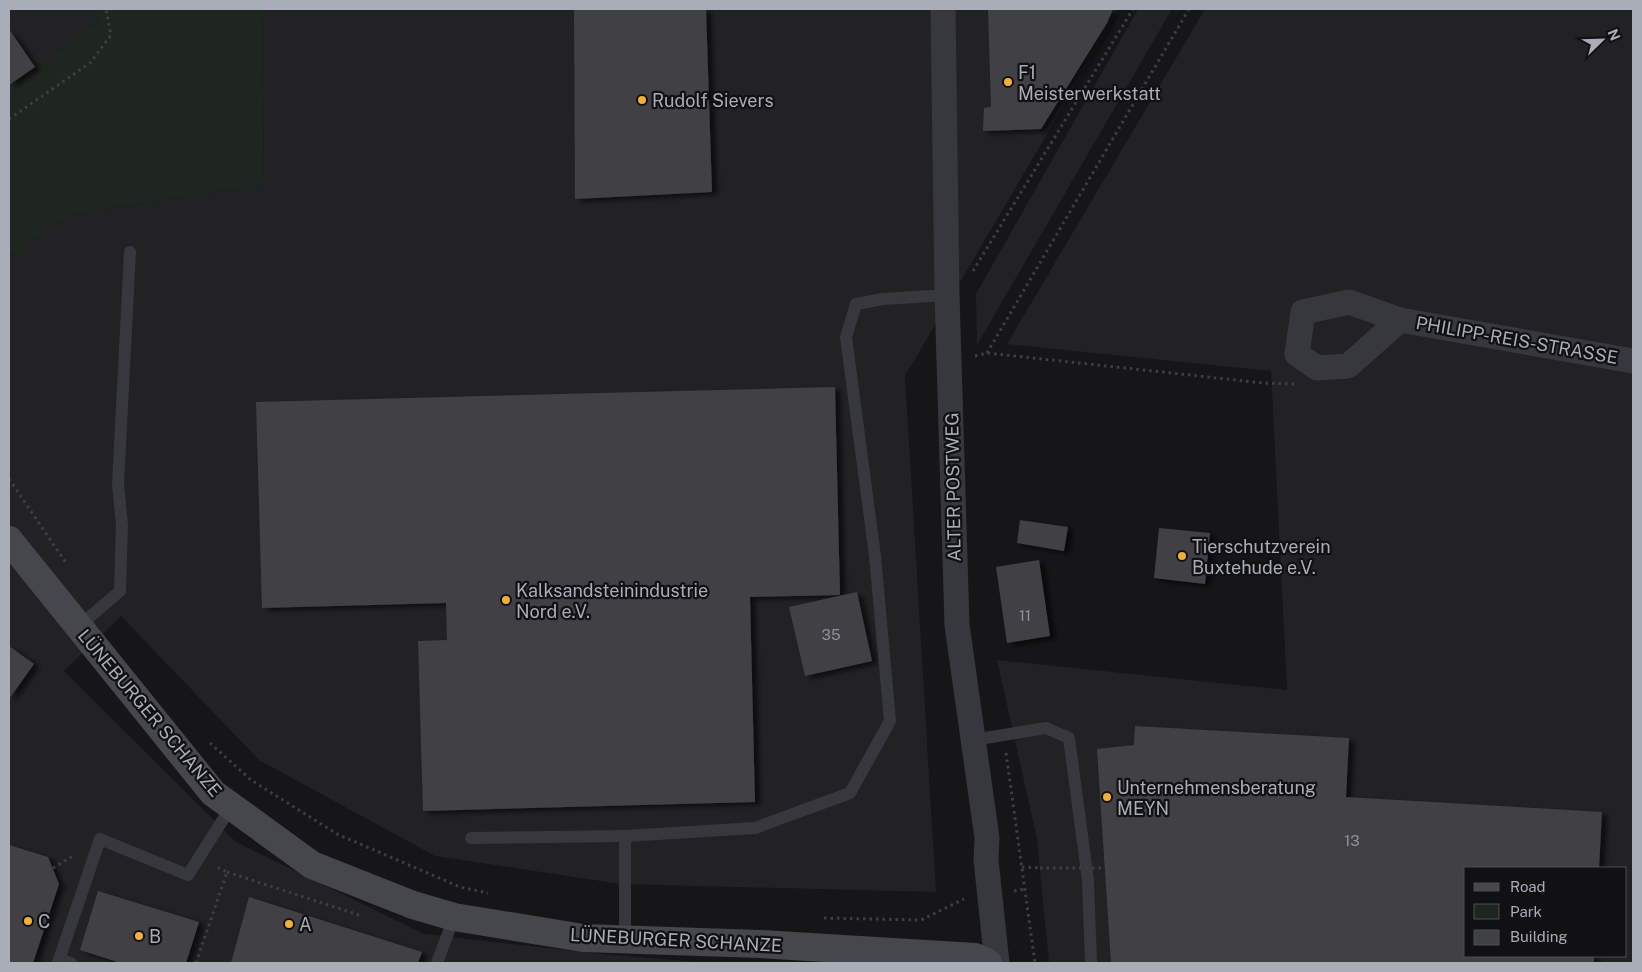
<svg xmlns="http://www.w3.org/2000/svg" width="1642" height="972" font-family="'Public Sans',sans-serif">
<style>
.built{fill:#222225;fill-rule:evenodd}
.green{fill:#1e261f}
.building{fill:#404145;filter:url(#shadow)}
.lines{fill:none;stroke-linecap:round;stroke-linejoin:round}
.path{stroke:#3d3f44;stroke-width:3;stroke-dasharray:2.5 4;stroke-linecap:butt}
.lane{stroke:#37383d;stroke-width:12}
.street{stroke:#37383d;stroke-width:25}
.secondary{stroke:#45474d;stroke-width:28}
.path-bridge{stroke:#3d3f44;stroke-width:3;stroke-dasharray:2.5 4;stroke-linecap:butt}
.poi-dot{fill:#f2b134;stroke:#111113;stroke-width:2}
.labels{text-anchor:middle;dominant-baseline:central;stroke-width:4.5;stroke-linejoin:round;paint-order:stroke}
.number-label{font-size:15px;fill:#8e929b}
.poi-label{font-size:18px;fill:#a8adb8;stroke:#111113;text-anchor:start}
.street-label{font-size:18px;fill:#a8adb8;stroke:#111113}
</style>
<defs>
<filter id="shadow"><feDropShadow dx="5.5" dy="3" stdDeviation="2.5" flood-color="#0009"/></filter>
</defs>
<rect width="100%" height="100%" fill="#161618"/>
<!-- built -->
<g class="built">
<path d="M 9,9 L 92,9 L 99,21 L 9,88 Z"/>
<path d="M 262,9 L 1118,9 L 1107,32 L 905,376 L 936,892 L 621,884 L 435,856 L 259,760 L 121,616 L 64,671 L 236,842 L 424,934 L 602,954 L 708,963 L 9,963 L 9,257 L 70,215 L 264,184 Z"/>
<path d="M 1138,9 L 1172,9 L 977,345 L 976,294 Z"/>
<path d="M 1205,9 L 1633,9 L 1633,963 L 1049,963 L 1037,839 L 997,660 L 1287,690 L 1271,371 L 1007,344 ZM 1466,868 L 1626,868 L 1626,956 L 1466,956 Z"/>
</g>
<!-- green -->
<path class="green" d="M 92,9 L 262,9 L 264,184 L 70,215 L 9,257 L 9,88 L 99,21 Z"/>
<!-- building -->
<g class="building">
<path d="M 574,9 L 706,9 L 712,192 L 575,199 Z"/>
<path d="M 988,9 L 1113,9 L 1107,23 L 1041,129 L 983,131 L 984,108 L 991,107 Z"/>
<path d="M 9,29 L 35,67 L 9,85 Z"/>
<path d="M 835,387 L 840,595 L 750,597 L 755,802 L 423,811 L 418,641 L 447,640 L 446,603 L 262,608 L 256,402 Z"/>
<path d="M 1020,520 L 1068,527 L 1064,551 L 1017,543 Z"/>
<path d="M 1159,528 L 1210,533 L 1205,584 L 1154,578 Z"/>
<path d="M 1039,560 L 1050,636 L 1007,643 L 996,567 Z"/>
<path d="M 857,592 L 872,661 L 805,676 L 789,607 Z"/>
<path d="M 9,646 L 34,664 L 9,699 Z"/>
<path d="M 1135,726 L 1349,738 L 1346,797 L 1602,812 L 1599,868 L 1466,868 L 1466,956 L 1594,956 L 1594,963 L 1111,963 L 1097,749 L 1134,745 Z"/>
<path d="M 9,845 L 48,857 L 59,884 L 33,963 L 9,963 Z"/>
<path d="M 98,891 L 199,922 L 186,963 L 121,963 L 80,950 Z"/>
<path d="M 249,897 L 422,952 L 418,963 L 231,963 Z"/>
</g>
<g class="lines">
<!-- path -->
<g class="path">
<path d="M 9,119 L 90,63 L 111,35 L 106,9"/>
<path d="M 973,271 L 1133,9"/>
<path d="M 987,353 L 1189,9"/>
<path d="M 975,356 L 987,353 L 1263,383 L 1294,384"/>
<path d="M 9,479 L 66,563"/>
<path d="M 210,743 L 251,780 L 337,834 L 460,887 L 488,893"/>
<path d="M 1006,753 L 1035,963"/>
<path d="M 1022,867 L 1040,868"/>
<path d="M 53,868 L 73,856"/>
<path d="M 227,872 L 359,915"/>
<path d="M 1014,891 L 1025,889"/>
<path d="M 824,918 L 921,920 L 964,899"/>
<path d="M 196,963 L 227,872 L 215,866"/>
</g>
<!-- lane -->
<g class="lane">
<path d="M 78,627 L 120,591 L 122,525 L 118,484 L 130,252"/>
<path d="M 973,740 L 1046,728 L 1069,738 L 1088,880 L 1091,963"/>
<path d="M 471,838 L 625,836"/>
<path d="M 625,940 L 625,836 L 755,828 L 850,793 L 890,721 L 875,556 L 846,337 L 856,304 L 883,299 L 947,295"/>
<path d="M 59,959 L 71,963"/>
<path d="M 58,963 L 100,839 L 188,875 L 231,807"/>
<path d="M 437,963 L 454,917"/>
</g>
<!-- street -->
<g class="street">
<path d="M 943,9 L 947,295 L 957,625 L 987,838 L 986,860 L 997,963"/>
<path d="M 1400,320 L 1348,366 L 1317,368 L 1297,354 L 1303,312 L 1349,302 L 1400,320 L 1633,361"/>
</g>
<!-- secondary -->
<path class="secondary" d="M 9,540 L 213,793 L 312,865 L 413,905 L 454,917 L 583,938 L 760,944 L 975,957 L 988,963"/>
<!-- path-bridge -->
<path class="path-bridge" d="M 1040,868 L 1106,868"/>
</g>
<!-- markers -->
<g class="poi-dot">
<circle cx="1008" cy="82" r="5"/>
<circle cx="642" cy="100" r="5"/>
<circle cx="1182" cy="556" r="5"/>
<circle cx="506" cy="600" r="5"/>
<circle cx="1107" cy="797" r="5"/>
<circle cx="28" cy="921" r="5"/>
<circle cx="289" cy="924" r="5"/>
<circle cx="139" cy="936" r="5"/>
</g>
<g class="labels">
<!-- number labels -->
<g class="number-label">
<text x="1025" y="615">11</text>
<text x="831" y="634">35</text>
<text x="1352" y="840">13</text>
</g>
<!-- poi labels -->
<g class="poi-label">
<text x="1018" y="72">F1<tspan x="1018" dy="21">Meisterwerkstatt</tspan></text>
<text x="652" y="100">Rudolf Sievers</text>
<text x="1192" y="546">Tierschutzverein<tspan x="1192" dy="21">Buxtehude e.V.</tspan></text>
<text x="516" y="590">Kalksandsteinindustrie<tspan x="516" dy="21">Nord e.V.</tspan></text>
<text x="1117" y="787">Unternehmensberatung<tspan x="1117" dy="21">MEYN</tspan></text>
<text x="38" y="921">C</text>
<text x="299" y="924">A</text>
<text x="149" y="936">B</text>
</g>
<!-- street labels -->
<g class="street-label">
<text transform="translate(1517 340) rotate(10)">PHILIPP-REIS-STRASSE</text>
<text transform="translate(953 487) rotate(-91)">ALTER POSTWEG</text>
<text transform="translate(150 713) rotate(50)">LÜNEBURGER SCHANZE</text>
<text transform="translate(676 940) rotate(3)">LÜNEBURGER SCHANZE</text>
</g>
</g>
<!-- border -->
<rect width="1642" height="972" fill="none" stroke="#a8adb8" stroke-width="20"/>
<!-- legend -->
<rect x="1464" y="867" width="162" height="90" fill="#111113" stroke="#4d4f55"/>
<rect x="1474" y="883" width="25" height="8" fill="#45474d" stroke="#4d4f55"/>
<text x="1510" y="892" font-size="15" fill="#a8adb8">Road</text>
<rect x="1474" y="904" width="25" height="15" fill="#1e261f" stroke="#4d4f55"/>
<text x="1510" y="917" font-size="15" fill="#a8adb8">Park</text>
<rect x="1474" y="930" width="25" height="15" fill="#404145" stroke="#4d4f55"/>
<text x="1510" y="942" font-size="15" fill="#a8adb8">Building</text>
<!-- north arrow -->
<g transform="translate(1602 40) rotate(67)" stroke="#111113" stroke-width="4" paint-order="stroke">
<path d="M0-4L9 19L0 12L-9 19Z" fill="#a8adb8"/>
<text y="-8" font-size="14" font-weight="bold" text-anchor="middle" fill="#a8adb8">N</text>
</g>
</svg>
